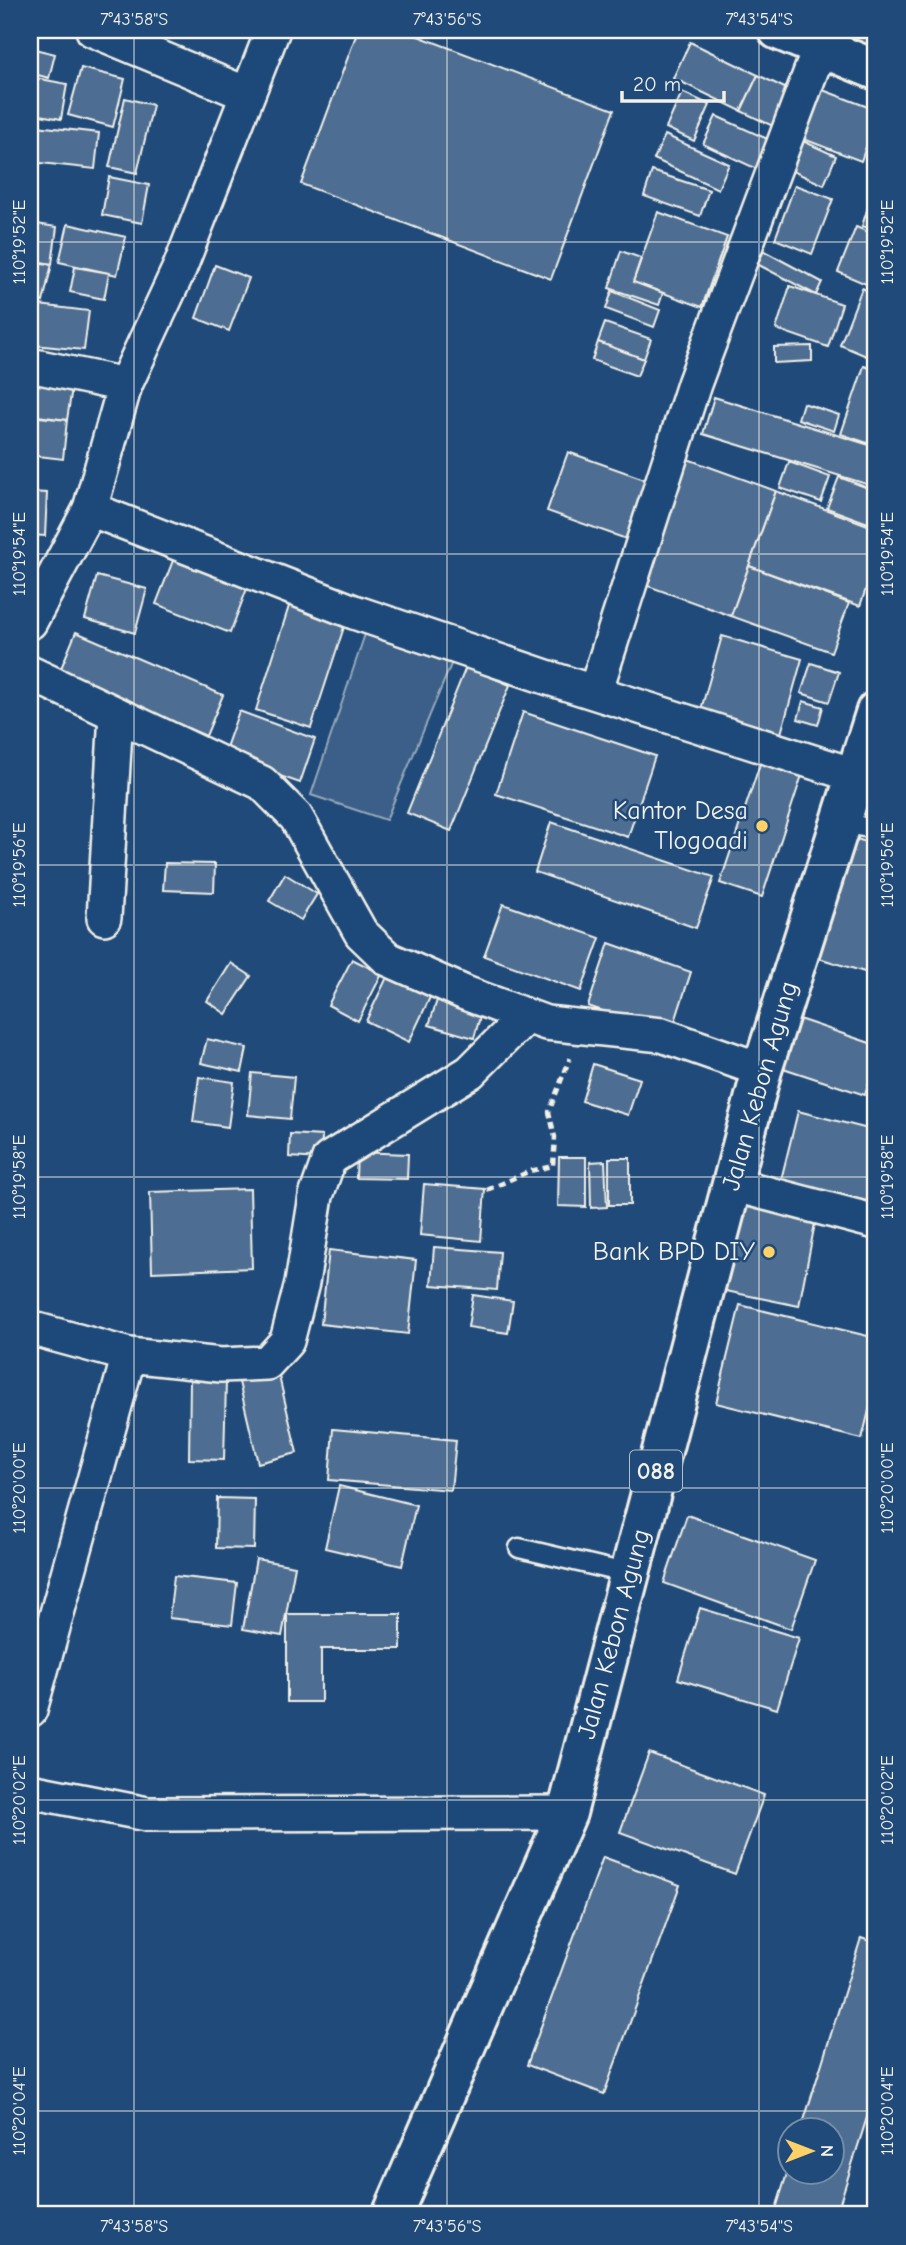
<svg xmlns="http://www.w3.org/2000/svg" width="906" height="2245" font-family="'Comic Neue',sans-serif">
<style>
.green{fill:#3a5f88;stroke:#97a8b8;stroke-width:2}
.building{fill:#4d6e92;stroke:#f4f1e8;stroke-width:2}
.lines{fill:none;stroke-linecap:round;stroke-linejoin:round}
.service-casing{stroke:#f4f1e8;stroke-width:23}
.minor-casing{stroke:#f4f1e8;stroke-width:38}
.secondary-casing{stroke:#f4f1e8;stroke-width:44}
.primary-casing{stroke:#f4f1e8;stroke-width:44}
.path{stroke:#f4f1e8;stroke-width:4.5;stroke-dasharray:7 5;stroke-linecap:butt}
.service{stroke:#1f4a7a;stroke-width:18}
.minor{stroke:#1f4a7a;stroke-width:33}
.secondary{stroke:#1f4a7a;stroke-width:38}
.primary{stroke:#1f4a7a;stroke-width:38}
.ticks{fill:none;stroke:#f4f1e8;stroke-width:2;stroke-opacity:0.45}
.poi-dot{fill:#ffd166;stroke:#1f4a7a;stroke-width:2.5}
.labels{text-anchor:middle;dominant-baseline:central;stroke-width:5;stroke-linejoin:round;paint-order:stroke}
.shield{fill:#1f4a7a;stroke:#b4bfc7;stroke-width:2}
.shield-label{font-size:24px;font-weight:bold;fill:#f4f1e8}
.poi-label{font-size:26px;fill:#f4f1e8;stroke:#1f4a7a;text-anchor:end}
.street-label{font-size:26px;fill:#f4f1e8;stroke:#1f4a7a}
.neatline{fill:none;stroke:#f4f1e8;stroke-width:2.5}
.ticks-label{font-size:18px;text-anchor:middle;fill:#f4f1e8}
</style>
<rect width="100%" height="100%" fill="#1f4a7a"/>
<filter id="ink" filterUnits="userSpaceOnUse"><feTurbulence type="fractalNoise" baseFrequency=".0143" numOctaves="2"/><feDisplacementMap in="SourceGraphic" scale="14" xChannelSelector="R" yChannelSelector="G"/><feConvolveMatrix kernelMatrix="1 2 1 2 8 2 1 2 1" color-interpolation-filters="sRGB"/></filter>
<g filter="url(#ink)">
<!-- green -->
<path class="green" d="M 366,631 L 452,662 L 386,820 L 311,795 Z"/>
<!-- building -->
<g class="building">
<path d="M 358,30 L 402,30 L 614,110 L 551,279 L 301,184 Z"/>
<path d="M 821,30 L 876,30 L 876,54 Z"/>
<path d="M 690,42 L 758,75 L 741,111 L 673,78 Z"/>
<path d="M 31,48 L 55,54 L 49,78 L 30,73 Z"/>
<path d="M 81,68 L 125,79 L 113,127 L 68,115 Z"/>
<path d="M 758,75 L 795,93 L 779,129 L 741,111 Z"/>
<path d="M 30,77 L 67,84 L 61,119 L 30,113 Z"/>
<path d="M 820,89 L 876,110 L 876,119 L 861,161 L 801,138 Z"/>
<path d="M 682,92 L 710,105 L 694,141 L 666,128 Z"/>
<path d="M 125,98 L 153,105 L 137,173 L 109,167 Z"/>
<path d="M 716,116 L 772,141 L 759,170 L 703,144 Z"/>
<path d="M 36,126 L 99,133 L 95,169 L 32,162 Z"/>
<path d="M 665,135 L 729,164 L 718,189 L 654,159 Z"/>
<path d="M 803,141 L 836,156 L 824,185 L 790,170 Z"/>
<path d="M 652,171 L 709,190 L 700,216 L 644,196 Z"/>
<path d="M 109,177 L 149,185 L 142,223 L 102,215 Z"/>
<path d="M 876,182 L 876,231 L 862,226 Z"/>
<path d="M 795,185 L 833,199 L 812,254 L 775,239 Z"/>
<path d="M 658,212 L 727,237 L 702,307 L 633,282 Z"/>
<path d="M 30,223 L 57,227 L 52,264 L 30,260 Z"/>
<path d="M 68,224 L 126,237 L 117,275 L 59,262 Z"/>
<path d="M 856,227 L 876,235 L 876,260 L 866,284 L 838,272 Z"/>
<path d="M 621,251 L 641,258 L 633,282 L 663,293 L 659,305 L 609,288 Z"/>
<path d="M 764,251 L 822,282 L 816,295 L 757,264 Z"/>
<path d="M 30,262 L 52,264 L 43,302 L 30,299 Z"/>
<path d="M 215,265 L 249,278 L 229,331 L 196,318 Z"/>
<path d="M 75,267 L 109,273 L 104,299 L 70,292 Z"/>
<path d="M 790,286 L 842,304 L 828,347 L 776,329 Z"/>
<path d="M 862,288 L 876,294 L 876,360 L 840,345 Z"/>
<path d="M 612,291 L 660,310 L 654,327 L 606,309 Z"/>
<path d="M 39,305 L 89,311 L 84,350 L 34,345 Z"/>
<path d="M 605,323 L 651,339 L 644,359 L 598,342 Z"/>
<path d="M 598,342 L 644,359 L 637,376 L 592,360 Z"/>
<path d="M 812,346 L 812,361 L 774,363 L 774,347 Z"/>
<path d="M 864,366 L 876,370 L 876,446 L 841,434 Z"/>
<path d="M 30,368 L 74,375 L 67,420 L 30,415 Z"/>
<path d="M 714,397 L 876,447 L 876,487 L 703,434 Z"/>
<path d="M 803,403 L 839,415 L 834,431 L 798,419 Z"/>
<path d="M 30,416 L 67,420 L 63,459 L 30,455 Z"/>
<path d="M 568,452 L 653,482 L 632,541 L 547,511 Z"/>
<path d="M 682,457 L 776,491 L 731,616 L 637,582 Z"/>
<path d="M 789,462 L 830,477 L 821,502 L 780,488 Z"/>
<path d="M 839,477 L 876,491 L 868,523 L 827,508 Z"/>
<path d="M 776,491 L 876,528 L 876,560 L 860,606 L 749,566 Z"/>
<path d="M 30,492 L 47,493 L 45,536 L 30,535 Z"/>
<path d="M 174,558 L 248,586 L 230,633 L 156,604 Z"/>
<path d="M 749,566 L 849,603 L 831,652 L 731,616 Z"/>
<path d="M 97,576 L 147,589 L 135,633 L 85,619 Z"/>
<path d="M 290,603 L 346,621 L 311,728 L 256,710 Z"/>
<path d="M 76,632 L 223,695 L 206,736 L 59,673 Z"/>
<path d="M 722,636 L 802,659 L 780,737 L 700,713 Z"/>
<path d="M 811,663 L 839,672 L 829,702 L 801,693 Z"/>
<path d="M 466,667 L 510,685 L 451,831 L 407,813 Z"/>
<path d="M 803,701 L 823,707 L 818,725 L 798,719 Z"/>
<path d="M 239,711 L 315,739 L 300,783 L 223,756 Z"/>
<path d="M 523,712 L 655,756 L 628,837 L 496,794 Z"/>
<path d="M 763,755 L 804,769 L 762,897 L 720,883 Z"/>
<path d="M 551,822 L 714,877 L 696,928 L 535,872 Z"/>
<path d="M 847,836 L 876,845 L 876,955 L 871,974 L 812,956 Z"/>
<path d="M 165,863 L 215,864 L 214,892 L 163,890 Z"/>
<path d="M 285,874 L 317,894 L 301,920 L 269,901 Z"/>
<path d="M 503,904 L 600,938 L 581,991 L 484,956 Z"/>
<path d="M 609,943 L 691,972 L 671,1034 L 588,1006 Z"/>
<path d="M 352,959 L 382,974 L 358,1021 L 328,1005 Z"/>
<path d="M 231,963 L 251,976 L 226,1014 L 207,1001 Z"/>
<path d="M 389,973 L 432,993 L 409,1042 L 366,1021 Z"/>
<path d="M 438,997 L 482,1010 L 474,1038 L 429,1025 Z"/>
<path d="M 790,1016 L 876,1045 L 876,1061 L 865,1095 L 774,1065 Z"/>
<path d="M 207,1039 L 247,1048 L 242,1072 L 201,1063 Z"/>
<path d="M 593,1064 L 640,1079 L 628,1115 L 582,1101 Z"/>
<path d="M 252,1073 L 294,1077 L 290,1119 L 248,1115 Z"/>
<path d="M 199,1077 L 234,1082 L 228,1127 L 193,1122 Z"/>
<path d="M 798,1111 L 876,1131 L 876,1208 L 780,1184 Z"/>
<path d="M 290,1134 L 322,1136 L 321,1159 L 289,1157 Z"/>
<path d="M 357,1152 L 408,1154 L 407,1179 L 356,1178 Z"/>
<path d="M 559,1157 L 586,1157 L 586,1207 L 558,1206 Z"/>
<rect x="609" y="1158" width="21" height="47"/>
<path d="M 605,1161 L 607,1207 L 591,1208 L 590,1162 Z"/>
<path d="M 424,1184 L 485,1189 L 481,1241 L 420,1235 Z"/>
<path d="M 250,1189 L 252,1268 L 152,1272 L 150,1192 Z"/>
<path d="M 739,1198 L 817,1213 L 799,1306 L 721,1290 Z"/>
<path d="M 434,1247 L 500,1252 L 497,1290 L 431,1285 Z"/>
<path d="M 329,1250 L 416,1260 L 408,1334 L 321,1324 Z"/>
<path d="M 473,1295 L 513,1301 L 508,1333 L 468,1327 Z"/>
<path d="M 740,1305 L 876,1338 L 876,1382 L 862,1439 L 716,1403 Z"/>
<path d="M 278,1372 L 297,1453 L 258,1463 L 239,1382 Z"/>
<path d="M 190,1380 L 226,1381 L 224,1460 L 189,1459 Z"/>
<path d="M 333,1429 L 456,1440 L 451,1490 L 329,1480 Z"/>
<path d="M 339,1486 L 416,1505 L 402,1566 L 325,1548 Z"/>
<path d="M 217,1498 L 255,1499 L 254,1549 L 216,1548 Z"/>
<path d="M 687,1515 L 815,1560 L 791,1629 L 664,1583 Z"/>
<path d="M 256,1559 L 295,1566 L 282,1636 L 243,1629 Z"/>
<path d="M 174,1576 L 237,1583 L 232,1625 L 169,1618 Z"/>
<path d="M 700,1608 L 799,1638 L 777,1709 L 678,1679 Z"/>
<path d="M 287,1614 L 401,1614 L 401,1649 L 321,1649 L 321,1702 L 287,1702 Z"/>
<path d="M 649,1753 L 764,1795 L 735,1874 L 620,1832 Z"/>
<path d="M 603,1857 L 680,1885 L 604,2094 L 527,2065 Z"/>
<path d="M 861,1938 L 876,1943 L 876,2089 L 836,2215 L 774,2215 L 790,2164 L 790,2172 L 832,2172 L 832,2130 L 801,2130 Z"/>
</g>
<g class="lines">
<defs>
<g id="service">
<path d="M 839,823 L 876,829"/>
<path d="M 519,1548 L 630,1574"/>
</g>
<g id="minor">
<path d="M 93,30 L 247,94"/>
<path d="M 30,365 L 125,385 L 90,509 L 30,622"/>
<path d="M 125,385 L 180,267 L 273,30"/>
<path d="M 90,509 L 354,612 L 549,678 L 854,775"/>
<path d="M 30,673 L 262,783 L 296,817 L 361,933 L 388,959 L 465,993 L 546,1023 L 662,1035 L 762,1070"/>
<path d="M 595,692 L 694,384 L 820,47"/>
<path d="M 104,918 L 116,714"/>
<path d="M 731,1184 L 876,1222"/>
<path d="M 30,1328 L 129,1355 L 221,1365 L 267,1363 L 287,1341 L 302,1283 L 316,1196 L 329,1159 L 470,1072 L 526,1016"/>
<path d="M 30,1710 L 129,1355"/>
<path d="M 30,1791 L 147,1814 L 567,1813"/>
</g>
<path id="secondary" d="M 778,30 L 876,70"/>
<path id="primary" d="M 392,2215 L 567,1813 L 762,1070 L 876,711"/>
</defs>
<!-- service casing -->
<use href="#service" class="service-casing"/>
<!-- minor casing -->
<use href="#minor" class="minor-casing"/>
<!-- secondary casing -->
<use href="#secondary" class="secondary-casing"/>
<!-- primary casing -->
<use href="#primary" class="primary-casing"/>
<!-- path -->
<path class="path" d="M 487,1190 L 530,1171 L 553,1166 L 555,1137 L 549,1112 L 570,1058"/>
<!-- service -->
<use href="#service" class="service"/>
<!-- minor -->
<use href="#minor" class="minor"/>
<!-- secondary -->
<use href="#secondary" class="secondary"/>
<!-- primary -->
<use href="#primary" class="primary"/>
</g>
</g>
<!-- ticks -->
<path class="ticks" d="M 134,30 L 134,2215M 447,30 L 447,2215M 759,30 L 759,2215M 30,242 L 876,242M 30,554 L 876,554M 30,865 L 876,865M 30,1177 L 876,1177M 30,1488 L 876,1488M 30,1800 L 876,1800M 30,2111 L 876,2111"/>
<!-- markers -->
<g class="poi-dot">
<circle cx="762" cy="826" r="7"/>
<circle cx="769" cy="1252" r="7"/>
</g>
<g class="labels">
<!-- shield labels -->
<rect class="shield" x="630" y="1450.5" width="52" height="41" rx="5"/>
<g class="shield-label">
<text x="656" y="1471">088</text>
</g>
<!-- poi labels -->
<g class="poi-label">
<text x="748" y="811">Kantor Desa<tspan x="748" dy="30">Tlogoadi</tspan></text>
<text x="755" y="1252">Bank BPD DIY</text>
</g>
<!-- street labels -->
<g class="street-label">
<text transform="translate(760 1086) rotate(-74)">Jalan Kebon Agung</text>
<text transform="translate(614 1634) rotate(-75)">Jalan Kebon Agung</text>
</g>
</g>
<!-- margin -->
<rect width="906" height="2245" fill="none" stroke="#1f4a7a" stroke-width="77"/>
<!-- north arrow -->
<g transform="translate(811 2151) rotate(90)"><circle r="33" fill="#1f4a7a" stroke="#748da6" stroke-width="2"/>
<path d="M0-5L12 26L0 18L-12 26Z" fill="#ffd166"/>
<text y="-10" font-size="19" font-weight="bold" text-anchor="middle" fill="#f4f1e8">N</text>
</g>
<!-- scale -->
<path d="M622 91v10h102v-10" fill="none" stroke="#f4f1e8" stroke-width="3.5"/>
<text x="633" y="91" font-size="21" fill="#f4f1e8" stroke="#1f4a7a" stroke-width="5" paint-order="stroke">20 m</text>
<rect x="38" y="38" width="829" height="2168" class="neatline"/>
<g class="ticks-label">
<text x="134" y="25">7°43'58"S</text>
<text x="447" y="25">7°43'56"S</text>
<text x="759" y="25">7°43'54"S</text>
<text transform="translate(887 242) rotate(-90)" y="6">110°19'52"E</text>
<text transform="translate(19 242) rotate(-90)" y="6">110°19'52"E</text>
<text transform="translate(19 554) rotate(-90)" y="6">110°19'54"E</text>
<text transform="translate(887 554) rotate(-90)" y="6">110°19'54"E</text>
<text transform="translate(19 865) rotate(-90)" y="6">110°19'56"E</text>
<text transform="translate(887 865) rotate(-90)" y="6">110°19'56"E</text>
<text transform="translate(887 1177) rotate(-90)" y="6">110°19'58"E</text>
<text transform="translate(19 1177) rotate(-90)" y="6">110°19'58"E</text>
<text transform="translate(887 1488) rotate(-90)" y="6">110°20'00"E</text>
<text transform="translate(19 1488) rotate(-90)" y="6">110°20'00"E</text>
<text transform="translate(887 1800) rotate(-90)" y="6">110°20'02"E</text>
<text transform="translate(19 1800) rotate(-90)" y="6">110°20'02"E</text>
<text transform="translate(19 2111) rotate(-90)" y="6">110°20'04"E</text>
<text transform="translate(887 2111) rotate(-90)" y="6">110°20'04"E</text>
<text x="134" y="2232">7°43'58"S</text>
<text x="447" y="2232">7°43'56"S</text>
<text x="759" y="2232">7°43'54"S</text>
</g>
</svg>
